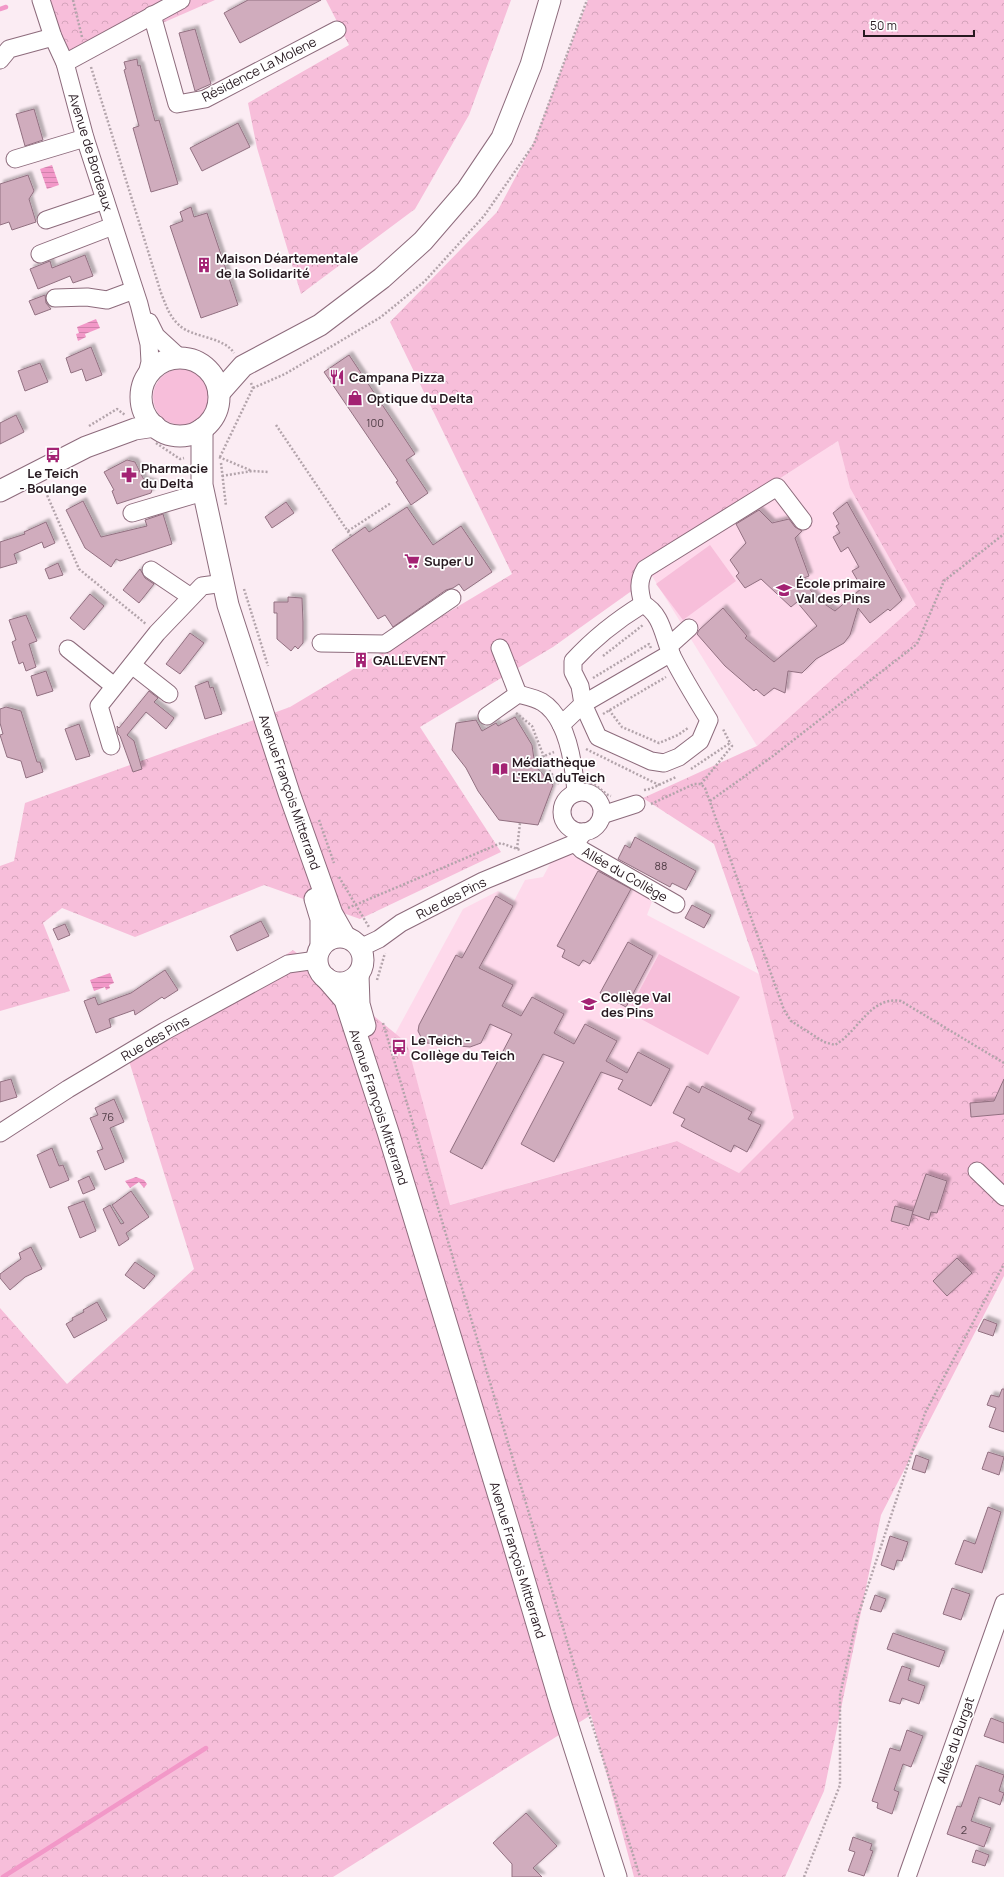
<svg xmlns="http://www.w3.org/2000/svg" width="1004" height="1877" font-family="Manrope,sans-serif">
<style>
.built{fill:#fed9eb}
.green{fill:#f7beda}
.forest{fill:url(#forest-crowns)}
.water{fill:url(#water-rules)}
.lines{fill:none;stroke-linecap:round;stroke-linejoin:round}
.stream{stroke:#f298c8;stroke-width:4.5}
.building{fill:#d0acbd;stroke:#927081;filter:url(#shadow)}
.minor-casing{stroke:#8d6b7c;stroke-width:19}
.major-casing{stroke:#8d6b7c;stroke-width:23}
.path{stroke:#b3a4ab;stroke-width:2.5;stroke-dasharray:2 2;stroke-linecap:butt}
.minor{stroke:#fff;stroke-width:17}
.major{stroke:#fff;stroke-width:21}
.labels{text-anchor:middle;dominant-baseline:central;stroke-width:3.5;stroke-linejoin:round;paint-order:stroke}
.number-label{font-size:11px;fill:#513e47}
.street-label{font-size:13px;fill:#271920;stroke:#fff}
.poi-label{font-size:13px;font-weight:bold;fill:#271920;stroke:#fff;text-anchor:start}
</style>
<defs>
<pattern id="forest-crowns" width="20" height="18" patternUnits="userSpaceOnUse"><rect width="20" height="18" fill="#f7beda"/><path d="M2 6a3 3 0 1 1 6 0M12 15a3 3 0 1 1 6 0" fill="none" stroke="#d4a3bb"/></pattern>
<pattern id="water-rules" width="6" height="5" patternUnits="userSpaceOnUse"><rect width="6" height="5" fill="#f298c8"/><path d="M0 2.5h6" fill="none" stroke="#d082ac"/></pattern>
<filter id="shadow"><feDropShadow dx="3.5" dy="-3.5" stdDeviation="1" flood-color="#0004"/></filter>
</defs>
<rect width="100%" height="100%" fill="#fbecf3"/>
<!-- built -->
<g class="built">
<path d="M 838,441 L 850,488 L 917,605 L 757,746 L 652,576 L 709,535 L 706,526 Z"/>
<path d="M 570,854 L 653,899 L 647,915 L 759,974 L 795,1118 L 739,1173 L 677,1141 L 449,1205 L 407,1043 L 395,1034 L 463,909 L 498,891 L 514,901 L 525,880 L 543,877 L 551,862 Z"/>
</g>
<!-- green -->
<g class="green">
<circle cx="181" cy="397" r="28"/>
<path d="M 710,545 L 736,581 L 683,620 L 656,584 Z"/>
<path d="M 659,954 L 740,997 L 708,1055 L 628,1012 Z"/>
</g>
<!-- forest -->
<g class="forest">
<path d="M 39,0 L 215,0 L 64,66 Z"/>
<path d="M 326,0 L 511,0 L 469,115 L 415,209 L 301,294 L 257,148 L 248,103 L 349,45 Z"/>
<path d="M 588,0 L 1004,0 L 1004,1276 L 881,1515 L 824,1791 L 785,1877 L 634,1877 L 591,1715 L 333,1877 L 0,1877 L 0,1308 L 67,1384 L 194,1269 L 129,1061 L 293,950 L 407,1043 L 450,1205 L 677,1141 L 739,1173 L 794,1118 L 759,974 L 714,844 L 643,798 L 757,746 L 916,605 L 850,488 L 838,441 L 706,526 L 710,535 L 553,647 L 420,727 L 501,852 L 360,919 L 264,885 L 135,937 L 62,908 L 43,923 L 70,991 L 0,1011 L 0,866 L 14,861 L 25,803 L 290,707 L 512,574 L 390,322 L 497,212 L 533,144 Z"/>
</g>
<!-- water -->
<g class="water">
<path d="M 52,165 L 59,185 L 47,189 L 40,169 Z"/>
<path d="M 96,319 L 100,328 L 85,334 L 86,337 L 78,341 L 76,334 L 79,333 L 77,327 Z"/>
<path d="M 110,973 L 114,983 L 109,985 L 110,988 L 106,990 L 105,987 L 94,991 L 90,980 Z"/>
<path d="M 136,1177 L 144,1180 L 147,1184 L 144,1188 L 139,1182 L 130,1188 L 125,1181 Z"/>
</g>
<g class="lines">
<!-- stream -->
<g class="stream">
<path d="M 0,9 L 6,7"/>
<path d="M 3,1877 L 206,1748"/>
</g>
</g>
<!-- building -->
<g class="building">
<path d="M 248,0 L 321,0 L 240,43 L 224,13 Z"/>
<path d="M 195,29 L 211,84 L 195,91 L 179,33 Z"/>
<path d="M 137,59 L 138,66 L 140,65 L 155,121 L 159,120 L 178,184 L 151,192 L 133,128 L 139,126 L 124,70 L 126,69 L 124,62 Z"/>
<path d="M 34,109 L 43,140 L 25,146 L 16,114 Z"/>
<path d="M 238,123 L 250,147 L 202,171 L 190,148 Z"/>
<path d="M 28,175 L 34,191 L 29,199 L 36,222 L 12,230 L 9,222 L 0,225 L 0,184 Z"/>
<path d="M 191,207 L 194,217 L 207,213 L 238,305 L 201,318 L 170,226 L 183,221 L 180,212 Z"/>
<path d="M 85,255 L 93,276 L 73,283 L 70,276 L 38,289 L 30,269 L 50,261 L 52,268 Z"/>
<path d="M 45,295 L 46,303 L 51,309 L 35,315 L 29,301 Z"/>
<path d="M 91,347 L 102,375 L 86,381 L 82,369 L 71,373 L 66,358 Z"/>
<path d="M 349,355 L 415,454 L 406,460 L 428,493 L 411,505 L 396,482 L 398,481 L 324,372 Z"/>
<path d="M 40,363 L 48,382 L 25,391 L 18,371 Z"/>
<path d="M 16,415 L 24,432 L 0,444 L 0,423 Z"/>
<path d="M 127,460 L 135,462 L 144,480 L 154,483 L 151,493 L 117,504 L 112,491 L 114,490 L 104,472 Z"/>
<path d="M 83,501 L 101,537 L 147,526 L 145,520 L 163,514 L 172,544 L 120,561 L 116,559 L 111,567 L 85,548 L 66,510 Z"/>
<path d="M 286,502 L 294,513 L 272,528 L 265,517 Z"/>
<path d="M 847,502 L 902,600 L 890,611 L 888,609 L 870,623 L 858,608 L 850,635 L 844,643 L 816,659 L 802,673 L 788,671 L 785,693 L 774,688 L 764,696 L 756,689 L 754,691 L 725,666 L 697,634 L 699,630 L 723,608 L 747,636 L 745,638 L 774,662 L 817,626 L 797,602 L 791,607 L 761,579 L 745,588 L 736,576 L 739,573 L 730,560 L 746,543 L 736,524 L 759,510 L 772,523 L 789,519 L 795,527 L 802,531 L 795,538 L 809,576 L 801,579 L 820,601 L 835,611 L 862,588 L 852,571 L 859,567 L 848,547 L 841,552 L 833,537 L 840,533 L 836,526 L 839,524 L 833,513 Z"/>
<path d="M 407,507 L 433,545 L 461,526 L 492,572 L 464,591 L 459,584 L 453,588 L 446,590 L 393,627 L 385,615 L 378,619 L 332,550 L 365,527 L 369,532 Z"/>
<path d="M 46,522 L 55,543 L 44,548 L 42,542 L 14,554 L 17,563 L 0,568 L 0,542 L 25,534 L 24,532 Z"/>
<path d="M 58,563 L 63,575 L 49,579 L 45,569 Z"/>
<path d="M 140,569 L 145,578 L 154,584 L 139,603 L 123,590 Z"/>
<path d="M 90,594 L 104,606 L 84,630 L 70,618 Z"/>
<path d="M 288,597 L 302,598 L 303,622 L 303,643 L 298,649 L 295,646 L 291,651 L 277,639 L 277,613 L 274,613 L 274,602 L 288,602 Z"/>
<path d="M 26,615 L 37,641 L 29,644 L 36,667 L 26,671 L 23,662 L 19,664 L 12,642 L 16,640 L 9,620 Z"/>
<path d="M 190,633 L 204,643 L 180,674 L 166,664 Z"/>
<path d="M 46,671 L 53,691 L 37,696 L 31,676 Z"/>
<path d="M 208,681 L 210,688 L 213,687 L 222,714 L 205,719 L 195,686 Z"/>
<path d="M 149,691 L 158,698 L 154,702 L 174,718 L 166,729 L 146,712 L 127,735 L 134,741 L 142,769 L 133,772 L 120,736 L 118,734 L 117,726 L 119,728 Z"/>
<path d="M 6,707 L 21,711 L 37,762 L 40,762 L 43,772 L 26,778 L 21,761 L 7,757 L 0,735 L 3,734 L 0,723 L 0,709 Z"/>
<path d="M 515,717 L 532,745 L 535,766 L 553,785 L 538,825 L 499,820 L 478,791 L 466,768 L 452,750 L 456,723 L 476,720 L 482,731 L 496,723 L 498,726 Z"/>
<path d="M 79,724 L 90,756 L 76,760 L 65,729 Z"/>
<path d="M 635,837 L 696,871 L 686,890 L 672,883 L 670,887 L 618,859 L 625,845 L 630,848 Z"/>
<path d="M 598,871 L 631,889 L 590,964 L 583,960 L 579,966 L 562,957 L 565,950 L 557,946 Z"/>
<path d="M 496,896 L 513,906 L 479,968 L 513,985 L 502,1006 L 521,1016 L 532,997 L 564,1014 L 554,1033 L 574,1044 L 585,1024 L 617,1041 L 606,1061 L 627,1073 L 638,1052 L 670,1069 L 651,1106 L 618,1089 L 623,1080 L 601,1072 L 554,1162 L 521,1144 L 564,1062 L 543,1054 L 482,1169 L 450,1152 L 512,1034 L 490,1024 L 481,1043 L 470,1047 L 427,1043 L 421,1037 L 418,1031 L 419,1025 L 456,955 L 462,958 Z"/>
<path d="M 692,905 L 711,915 L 704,928 L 685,918 Z"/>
<path d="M 261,921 L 269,936 L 237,951 L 230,936 Z"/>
<path d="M 65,924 L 70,935 L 58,940 L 53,929 Z"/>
<path d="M 628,942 L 653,956 L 626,1007 L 600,993 Z"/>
<path d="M 165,970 L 178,990 L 164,999 L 162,997 L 135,1015 L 134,1010 L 109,1019 L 111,1027 L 96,1033 L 84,1001 L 95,997 L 98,1005 L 131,993 Z"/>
<path d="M 11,1079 L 17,1097 L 0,1102 L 0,1082 Z"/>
<path d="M 1004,1079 L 1004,1114 L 971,1117 L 970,1103 L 994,1101 Z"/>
<path d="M 687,1086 L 699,1093 L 702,1086 L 752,1112 L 748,1119 L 761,1125 L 747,1152 L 734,1145 L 731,1152 L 681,1126 L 685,1119 L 673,1113 Z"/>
<path d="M 114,1099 L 124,1122 L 110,1128 L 124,1162 L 105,1170 L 97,1151 L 103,1149 L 90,1118 L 98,1115 L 95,1108 Z"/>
<path d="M 52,1148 L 59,1166 L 63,1165 L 69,1180 L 50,1188 L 37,1155 Z"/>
<path d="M 926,1174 L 947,1181 L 937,1213 L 931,1212 L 929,1220 L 912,1214 Z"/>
<path d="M 89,1176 L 95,1189 L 83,1194 L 78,1181 Z"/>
<path d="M 131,1191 L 149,1217 L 126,1233 L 129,1239 L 119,1246 L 103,1209 L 110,1205 L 121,1224 L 124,1223 L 112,1205 Z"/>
<path d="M 84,1201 L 96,1231 L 80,1238 L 68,1207 Z"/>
<path d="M 895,1206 L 913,1211 L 909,1226 L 891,1221 Z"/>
<path d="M 31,1247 L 42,1269 L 25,1277 L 10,1290 L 0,1278 L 0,1274 L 21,1259 L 19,1253 Z"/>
<path d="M 957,1258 L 972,1273 L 947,1296 L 933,1281 Z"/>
<path d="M 135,1262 L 155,1276 L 144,1289 L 125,1275 Z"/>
<path d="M 97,1302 L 107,1320 L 74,1338 L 66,1324 L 73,1320 L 72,1318 L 84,1312 L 83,1310 Z"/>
<path d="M 984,1319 L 997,1324 L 993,1336 L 978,1331 Z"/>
<path d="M 1002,1389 L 1004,1389 L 1004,1432 L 989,1427 L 996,1408 L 987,1405 L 991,1395 L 999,1397 Z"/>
<path d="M 988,1452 L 1004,1457 L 999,1475 L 982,1469 Z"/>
<path d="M 916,1455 L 929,1460 L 925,1473 L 912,1469 Z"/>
<path d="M 988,1507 L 1001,1512 L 982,1573 L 955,1564 L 964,1540 L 975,1544 Z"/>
<path d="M 890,1536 L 908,1542 L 902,1561 L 897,1560 L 894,1570 L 881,1565 Z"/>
<path d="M 952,1588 L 970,1594 L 961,1620 L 943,1614 Z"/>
<path d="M 875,1595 L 886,1599 L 881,1612 L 870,1609 Z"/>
<path d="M 893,1633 L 945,1651 L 939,1667 L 887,1649 Z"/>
<path d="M 902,1666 L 911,1669 L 908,1680 L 925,1686 L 919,1704 L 902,1698 L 900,1704 L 889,1701 Z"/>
<path d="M 991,1718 L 1004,1723 L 1004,1743 L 984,1736 Z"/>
<path d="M 907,1730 L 923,1736 L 911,1767 L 903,1764 L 894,1790 L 899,1792 L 892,1814 L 877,1808 L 878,1803 L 872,1801 L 890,1748 L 900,1751 Z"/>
<path d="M 976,1765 L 1004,1775 L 999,1791 L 1004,1793 L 1000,1805 L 979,1797 L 971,1821 L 991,1828 L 984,1847 L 947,1834 L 957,1806 L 961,1807 Z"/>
<path d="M 526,1813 L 557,1846 L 533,1868 L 542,1877 L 512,1877 L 512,1864 L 493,1843 Z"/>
<path d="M 853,1837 L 872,1844 L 870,1850 L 873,1851 L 864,1876 L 848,1871 L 855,1852 L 849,1850 Z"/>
<path d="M 976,1850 L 989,1855 L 985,1866 L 972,1862 Z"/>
</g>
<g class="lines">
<defs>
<g id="minor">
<path d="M 41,0 L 53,37 L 65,63 L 85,138 L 139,304 L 149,344 L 150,362 L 146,378"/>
<path d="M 152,15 L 177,104 L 205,99 L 337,30"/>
<path d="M 0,60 L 9,49 L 53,37"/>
<path d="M 65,63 L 181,0"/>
<path d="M 15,159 L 85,138"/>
<path d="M 46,220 L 105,200"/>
<path d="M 40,254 L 113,226"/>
<path d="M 55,298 L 87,297 L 107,300 L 134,290"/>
<path d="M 149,322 L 156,336 L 180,358"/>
<path d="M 132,513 L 203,492"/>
<path d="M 151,570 L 191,597"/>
<path d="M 643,604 C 663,615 663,637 672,656 C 683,678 696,699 709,720 L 700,741 L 679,757 L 664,763 L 651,761 L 598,737 L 583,704 L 580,686 L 573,672 L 573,661 C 593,639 617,620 643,604 Z"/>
<path d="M 643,604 C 639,590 638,581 645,569 L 777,487 L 803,521"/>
<path d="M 321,643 L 385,644 L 452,598"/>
<path d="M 669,646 L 689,628"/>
<path d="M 500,648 L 518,694"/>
<path d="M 68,649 L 114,686"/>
<path d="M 132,665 L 169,694"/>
<path d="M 487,716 L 518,694 C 525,696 535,698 542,702 C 568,718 574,766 576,793"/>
<path d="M 561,725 L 583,704 L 671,653"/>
<path d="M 111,746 L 99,706 L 157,633 L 202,586 L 224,583"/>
<circle cx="582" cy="812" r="20"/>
<path d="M 602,815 L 636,804"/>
<path d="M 575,843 L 582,850 L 676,904"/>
<path d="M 360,948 L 379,939 L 401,923 L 483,881 L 575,843 L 584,832"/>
<path d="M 0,1133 L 68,1089 L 165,1031 L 288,964 L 317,960"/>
<path d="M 977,1171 L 1004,1197"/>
<path d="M 907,1877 L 1004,1603"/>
</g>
<g id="major">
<circle cx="180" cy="397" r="39"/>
<path d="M 219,393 L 243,366 L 320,325 L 382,278 L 423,241 L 467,190 L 502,138 L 531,65 L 550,0"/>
<path d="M 202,429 L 202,485 L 228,605 L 289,793 L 332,914 L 345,937"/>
<path d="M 0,491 L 86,447 L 135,429 L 155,426"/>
<path d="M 315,899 L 321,919 L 321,947"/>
<circle cx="340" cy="960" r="23"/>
<path d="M 358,975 L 359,1004 L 365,1026"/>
<path d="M 326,978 L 345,1000 L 388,1132 L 512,1539 L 561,1705 L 616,1877"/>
</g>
</defs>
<!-- minor casing -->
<use href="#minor" class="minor-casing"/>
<!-- major casing -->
<use href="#major" class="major-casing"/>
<!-- path -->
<g class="path">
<path d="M 73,0 L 82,37"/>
<path d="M 91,67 L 161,293 C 166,305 169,316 179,325 C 192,338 223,336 234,353"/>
<path d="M 253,388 L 285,374 L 381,317 L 425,281 L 484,216 L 534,144 L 587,0"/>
<path d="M 276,425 L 351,536"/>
<path d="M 89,426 L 117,409 L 125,415"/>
<path d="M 156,443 L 180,459 L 184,458"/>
<path d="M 219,457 L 252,471"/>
<path d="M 220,457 L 253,388 L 251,383"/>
<path d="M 221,463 L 226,506"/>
<path d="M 222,476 L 252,471 L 269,472"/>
<path d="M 44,488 L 79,569 L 146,624"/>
<path d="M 348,531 L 391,503"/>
<path d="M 244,589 L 268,666"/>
<path d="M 603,656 L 643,625"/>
<path d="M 593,678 L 649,644 L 651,648"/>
<path d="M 609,710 L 622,727 L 659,743 L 678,735 L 688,728"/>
<path d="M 516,713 L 532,726 L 549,770 L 559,784"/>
<path d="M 603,714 L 666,677"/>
<path d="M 586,749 L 659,785"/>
<path d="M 534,760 L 554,752"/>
<path d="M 691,769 L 730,743 L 723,729"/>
<path d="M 591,782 L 608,795 L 611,796"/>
<path d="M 701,784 L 732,746 L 730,743"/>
<path d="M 644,790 L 650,789 L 676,777"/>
<path d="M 710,801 L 773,756 L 917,644 L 944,581 L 1004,534"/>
<path d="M 651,804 L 694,784 L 701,784 L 705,788 L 784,1010 L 791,1021 L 824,1042 L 835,1045 C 859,1031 870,996 901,1001 L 1004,1063"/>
<path d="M 319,820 L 334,863"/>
<path d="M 517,849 L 520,823"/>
<path d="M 339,877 L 369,927"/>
<path d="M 348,908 L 501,843 L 520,850"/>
<path d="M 377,980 L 385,953"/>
<path d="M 383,1023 L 584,1698 L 640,1877"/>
<path d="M 804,1877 L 840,1785 L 840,1695 L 857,1619 L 925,1413 L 1004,1264"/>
</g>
<!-- minor -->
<use href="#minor" class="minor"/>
<!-- major -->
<use href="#major" class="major"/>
</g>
<!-- icons -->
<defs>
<symbol id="building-bare" viewBox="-9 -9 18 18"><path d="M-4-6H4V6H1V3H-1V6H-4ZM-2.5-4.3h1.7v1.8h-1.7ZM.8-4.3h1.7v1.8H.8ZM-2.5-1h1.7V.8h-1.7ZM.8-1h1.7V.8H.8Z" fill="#a32273" stroke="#fff" stroke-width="2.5" paint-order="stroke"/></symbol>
<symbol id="restaurant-bare" viewBox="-9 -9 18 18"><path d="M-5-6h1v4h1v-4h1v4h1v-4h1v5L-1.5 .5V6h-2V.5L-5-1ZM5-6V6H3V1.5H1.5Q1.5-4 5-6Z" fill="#a32273" stroke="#fff" stroke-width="2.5" paint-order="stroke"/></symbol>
<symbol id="shop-bare" viewBox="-9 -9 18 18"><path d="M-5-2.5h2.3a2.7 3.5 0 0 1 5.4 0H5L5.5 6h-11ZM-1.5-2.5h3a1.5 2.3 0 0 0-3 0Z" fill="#a32273" stroke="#fff" stroke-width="2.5" paint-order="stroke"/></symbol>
<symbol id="bus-bare" viewBox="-9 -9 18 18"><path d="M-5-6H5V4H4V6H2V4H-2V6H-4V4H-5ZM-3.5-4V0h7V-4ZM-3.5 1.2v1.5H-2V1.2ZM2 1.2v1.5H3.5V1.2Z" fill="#a32273" stroke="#fff" stroke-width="2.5" paint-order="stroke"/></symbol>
<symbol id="pharmacy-bare" viewBox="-9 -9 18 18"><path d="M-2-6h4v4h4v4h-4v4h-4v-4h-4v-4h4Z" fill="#a32273" stroke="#fff" stroke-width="2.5" paint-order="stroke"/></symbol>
<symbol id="supermarket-bare" viewBox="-9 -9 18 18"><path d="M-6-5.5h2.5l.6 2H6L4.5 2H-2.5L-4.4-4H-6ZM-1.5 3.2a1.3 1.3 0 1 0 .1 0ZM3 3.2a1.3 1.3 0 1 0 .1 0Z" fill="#a32273" stroke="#fff" stroke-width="2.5" paint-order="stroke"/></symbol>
<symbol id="school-bare" viewBox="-9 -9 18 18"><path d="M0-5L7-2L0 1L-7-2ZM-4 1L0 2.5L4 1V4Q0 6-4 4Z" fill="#a32273" stroke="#fff" stroke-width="2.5" paint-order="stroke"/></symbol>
<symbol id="library-bare" viewBox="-9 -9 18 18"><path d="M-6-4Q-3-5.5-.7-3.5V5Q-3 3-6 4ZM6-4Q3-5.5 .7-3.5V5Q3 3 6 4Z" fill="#a32273" stroke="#fff" stroke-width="2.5" paint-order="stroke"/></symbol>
</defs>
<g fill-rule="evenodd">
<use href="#building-bare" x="193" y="254" width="22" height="22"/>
<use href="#restaurant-bare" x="326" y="366" width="22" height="22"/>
<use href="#shop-bare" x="344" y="387" width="22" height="22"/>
<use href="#bus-bare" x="42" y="444" width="22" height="22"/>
<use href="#pharmacy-bare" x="118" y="464" width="22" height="22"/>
<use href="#supermarket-bare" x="401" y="550" width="22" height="22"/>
<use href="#school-bare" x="773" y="579" width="22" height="22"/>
<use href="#building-bare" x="350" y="649" width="22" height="22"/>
<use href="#library-bare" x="489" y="758" width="22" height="22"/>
<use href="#school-bare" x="578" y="993" width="22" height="22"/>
<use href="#bus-bare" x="388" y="1036" width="22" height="22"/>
</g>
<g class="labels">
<!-- number labels -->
<g class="number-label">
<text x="375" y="422">100</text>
<text x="661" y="865">88</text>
<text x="108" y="1116">76</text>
<text x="964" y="1829">2</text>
</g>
<!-- street labels -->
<g class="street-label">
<text transform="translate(259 69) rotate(-27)">Résidence La Molene</text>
<text transform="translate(91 152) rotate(73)">Avenue de Bordeaux</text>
<text transform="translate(290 792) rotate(71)">Avenue François Mitterrand</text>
<text transform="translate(625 874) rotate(30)">Allée du Collège</text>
<text transform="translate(451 898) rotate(-27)">Rue des Pins</text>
<text transform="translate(155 1038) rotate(-30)">Rue des Pins</text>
<text transform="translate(379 1107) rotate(72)">Avenue François Mitterrand</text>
<text transform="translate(518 1560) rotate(73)">Avenue François Mitterrand</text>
<text transform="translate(955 1740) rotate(-71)">Allée du Burgat</text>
</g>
<!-- poi labels -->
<g class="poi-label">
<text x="216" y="258">Maison Déartementale<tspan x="216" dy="15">de la Solidarité</tspan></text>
<text x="349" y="377">Campana Pizza</text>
<text x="367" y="398">Optique du Delta</text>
<text x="141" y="468">Pharmacie<tspan x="141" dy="15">du Delta</tspan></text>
<text x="53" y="473" text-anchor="middle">Le Teich<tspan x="53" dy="15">- Boulange</tspan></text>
<text x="424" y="561">Super U</text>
<text x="796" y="583">École primaire<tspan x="796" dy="15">Val des Pins</tspan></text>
<text x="373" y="660">GALLEVENT</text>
<text x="512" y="762">Médiathèque<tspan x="512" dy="15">L'EKLA duTeich</tspan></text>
<text x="601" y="997">Collège Val<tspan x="601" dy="15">des Pins</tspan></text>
<text x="411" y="1040">Le Teich -<tspan x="411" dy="15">Collège du Teich</tspan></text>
</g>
</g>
<!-- scale -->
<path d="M864 30v6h110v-6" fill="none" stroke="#271920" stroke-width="2"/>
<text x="870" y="30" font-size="12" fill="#271920" stroke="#ffffff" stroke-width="3" paint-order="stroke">50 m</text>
</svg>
